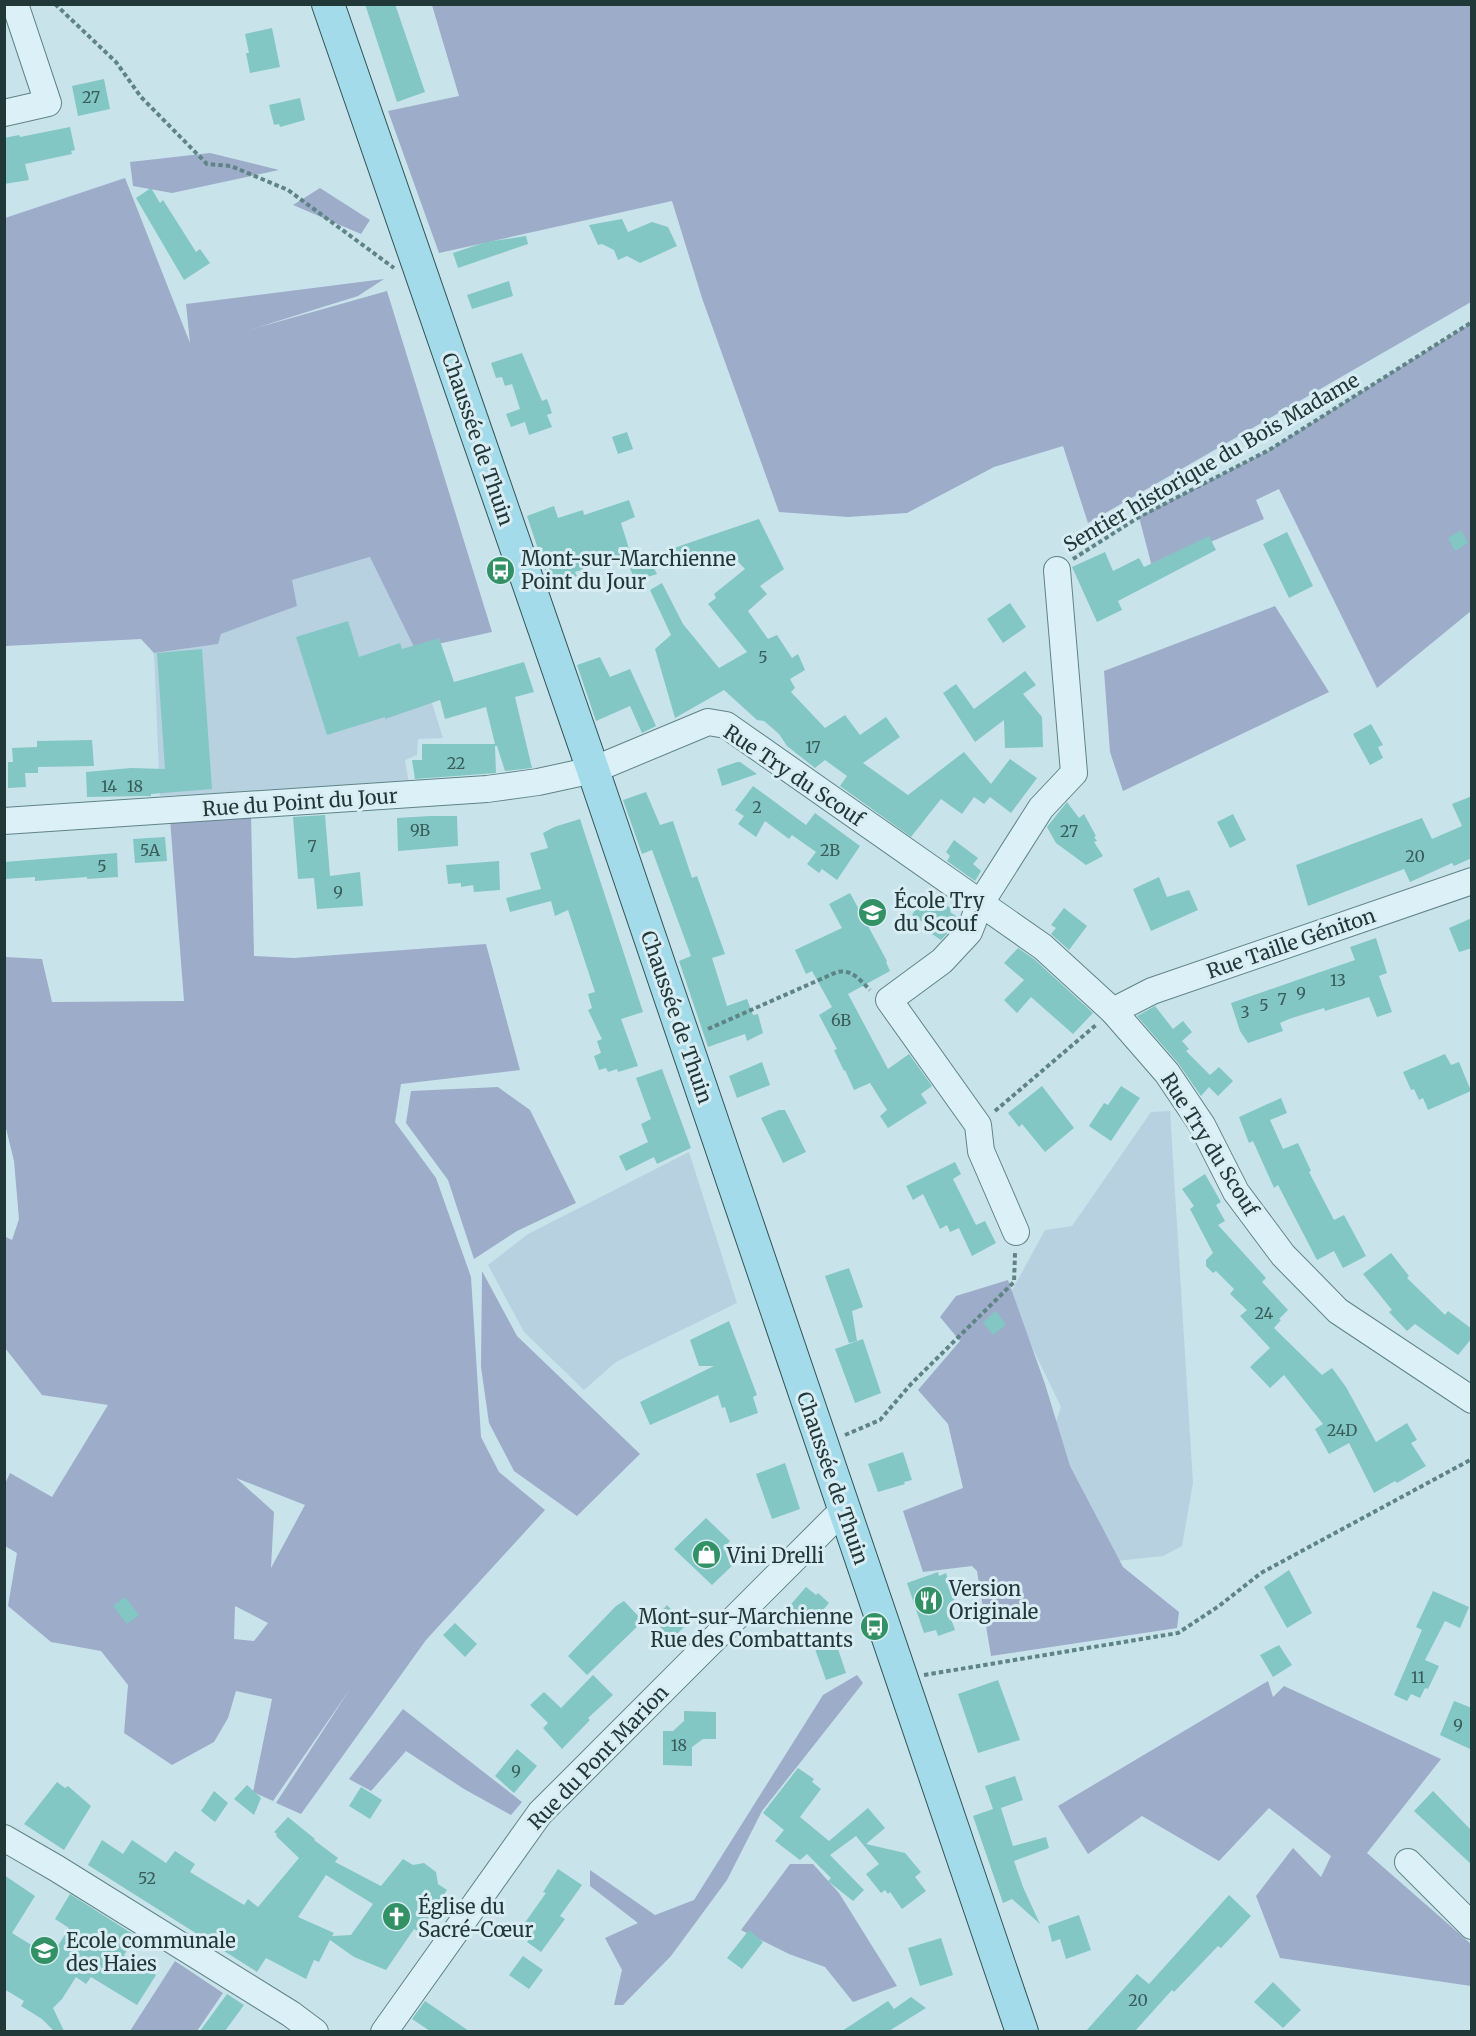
<svg xmlns="http://www.w3.org/2000/svg" width="1476" height="2036" font-family="Merriweather,serif">
<style>
.farmland{fill:#b7d1e1}
.green{fill:#9dacc9;fill-rule:evenodd}
.building{fill:#82c7c4;fill-rule:evenodd}
.lines{fill:none;stroke-linecap:round;stroke-linejoin:round}
.minor-casing{stroke:#5f8486;stroke-width:28}
.major-casing{stroke:#355;stroke-width:34}
.path{stroke:#5f8486;stroke-width:4;stroke-dasharray:4.5 3;stroke-linecap:butt}
.minor{stroke:#dcf0f7;stroke-width:26}
.major{stroke:#a4dbeb;stroke-width:32}
.labels{text-anchor:middle;dominant-baseline:central;stroke-width:6;stroke-linejoin:round;paint-order:stroke}
.number-label{font-size:16px;fill:#395c5b}
.street-label{font-size:20px;fill:#213838;stroke:#d8ecf3}
.poi-label{font-size:20px;fill:#213838;stroke:#d8ecf3;text-anchor:start}
</style>
<rect width="100%" height="100%" fill="#c9e3eb"/>
<!-- farmland -->
<g class="farmland">
<path d="M 371,557 L 415,649 L 443,738 L 418,739 L 417,755 L 405,760 L 409,784 L 160,796 L 154,653 L 217,644 L 221,634 L 297,606 L 291,580 Z"/>
<path d="M 1170,1111 L 1193,1483 L 1182,1546 L 1163,1556 L 1116,1561 L 1046,1451 L 1061,1407 L 1031,1345 L 1010,1294 L 1045,1230 L 1072,1226 L 1151,1112 Z"/>
<path d="M 689,1152 L 737,1303 L 616,1362 L 584,1390 L 524,1332 L 488,1265 L 528,1234 Z"/>
</g>
<!-- green -->
<g class="green">
<path d="M 432,5 L 1471,5 L 1471,302 L 1088,523 L 1063,446 L 994,467 L 907,513 L 848,517 L 779,512 L 702,298 L 672,201 L 439,253 L 388,111 L 459,96 Z"/>
<path d="M 210,153 L 279,170 L 172,193 L 133,186 L 130,162 Z"/>
<path d="M 125,178 L 190,343 L 186,304 L 384,279 L 358,296 L 249,330 L 387,291 L 492,632 L 415,649 L 370,557 L 292,580 L 297,606 L 221,634 L 218,644 L 154,653 L 141,639 L 5,646 L 5,218 Z"/>
<path d="M 320,188 L 370,220 L 361,234 L 293,205 Z"/>
<path d="M 1471,323 L 1471,611 L 1377,688 L 1279,489 L 1256,500 L 1264,519 L 1152,567 L 1139,517 L 1269,450 Z"/>
<path d="M 1275,606 L 1329,692 L 1123,791 L 1110,752 L 1104,671 Z"/>
<path d="M 251,813 L 254,956 L 294,958 L 486,944 L 520,1070 L 401,1084 L 395,1122 L 436,1178 L 471,1277 L 481,1437 L 499,1472 L 545,1510 L 426,1640 L 301,1814 L 276,1803 L 350,1689 L 273,1801 L 253,1792 L 272,1699 L 236,1691 L 228,1718 L 214,1742 L 172,1765 L 124,1733 L 128,1685 L 101,1651 L 51,1642 L 8,1606 L 17,1553 L 5,1546 L 5,1484 L 10,1473 L 52,1497 L 108,1405 L 42,1395 L 5,1348 L 4,1236 L 12,1240 L 19,1219 L 14,1161 L 4,1120 L 5,957 L 42,959 L 52,1002 L 184,1001 L 170,819 ZM 236,1478 L 305,1505 L 271,1568 L 274,1512 ZM 235,1606 L 268,1623 L 254,1641 L 234,1639 Z"/>
<path d="M 498,1087 L 530,1110 L 576,1203 L 517,1231 L 474,1259 L 448,1180 L 406,1123 L 411,1091 Z"/>
<path d="M 482,1271 L 517,1336 L 640,1454 L 577,1516 L 514,1471 L 489,1423 L 481,1367 Z"/>
<path d="M 1008,1280 L 1045,1384 L 1070,1466 L 1123,1567 L 1179,1612 L 1177,1628 L 991,1656 L 977,1571 L 972,1566 L 923,1572 L 903,1511 L 963,1488 L 948,1424 L 918,1390 L 960,1341 L 940,1317 L 956,1296 Z"/>
<path d="M 857,1675 L 863,1683 L 762,1811 L 727,1880 L 671,1956 L 623,2005 L 614,2005 L 622,1970 L 605,1938 L 638,1923 L 590,1886 L 590,1870 L 655,1915 L 694,1900 L 823,1695 Z"/>
<path d="M 1268,1681 L 1273,1697 L 1284,1686 L 1441,1759 L 1367,1853 L 1471,1944 L 1471,1986 L 1280,1958 L 1256,1896 L 1293,1848 L 1321,1877 L 1331,1856 L 1269,1808 L 1219,1861 L 1142,1816 L 1088,1854 L 1058,1806 Z"/>
<path d="M 403,1709 L 522,1802 L 511,1815 L 464,1789 L 406,1751 L 371,1791 L 349,1779 Z"/>
<path d="M 790,1864 L 813,1864 L 839,1893 L 897,1986 L 853,2002 L 825,1967 L 789,1954 L 741,1930 Z"/>
<path d="M 175,1961 L 223,1993 L 197,2031 L 130,2031 Z"/>
</g>
<!-- building -->
<g class="building">
<path d="M 365,4 L 395,4 L 425,92 L 397,102 Z"/>
<path d="M 272,28 L 280,67 L 250,73 L 246,53 L 249,53 L 245,34 Z"/>
<path d="M 104,79 L 110,109 L 78,116 L 72,86 Z"/>
<path d="M 300,98 L 305,120 L 280,127 L 279,124 L 274,125 L 269,105 Z"/>
<path d="M 70,127 L 75,150 L 71,151 L 72,154 L 25,164 L 29,180 L 4,184 L 4,138 L 19,135 L 20,137 Z"/>
<path d="M 151,188 L 160,203 L 163,200 L 196,252 L 200,249 L 210,263 L 184,280 L 136,198 Z"/>
<path d="M 622,219 L 628,232 L 652,222 L 668,227 L 677,246 L 640,263 L 627,256 L 618,260 L 614,250 L 602,244 L 598,245 L 589,225 Z"/>
<path d="M 526,236 L 528,244 L 458,268 L 453,253 L 486,242 Z"/>
<path d="M 509,281 L 513,296 L 472,309 L 467,295 Z"/>
<path d="M 522,353 L 542,401 L 547,399 L 552,413 L 547,415 L 552,427 L 529,435 L 525,422 L 511,427 L 506,414 L 520,409 L 512,384 L 505,386 L 502,377 L 496,378 L 491,363 Z"/>
<path d="M 627,432 L 633,449 L 618,454 L 612,437 Z"/>
<path d="M 629,500 L 635,517 L 621,523 L 631,555 L 575,572 L 577,576 L 550,585 L 527,516 L 554,506 L 558,518 L 583,510 L 584,515 Z"/>
<path d="M 759,519 L 784,569 L 760,586 L 767,594 L 748,611 L 768,639 L 777,635 L 792,658 L 798,654 L 805,670 L 790,679 L 795,688 L 791,692 L 825,728 L 845,715 L 860,735 L 886,717 L 900,737 L 863,763 L 908,795 L 964,752 L 991,784 L 1010,759 L 1037,778 L 1011,813 L 990,797 L 984,804 L 974,797 L 962,814 L 941,799 L 911,837 L 840,786 L 847,776 L 825,760 L 815,768 L 787,746 L 779,734 L 764,721 L 757,720 L 724,690 L 675,718 L 655,649 L 671,635 L 650,590 L 662,583 L 683,624 L 719,668 L 747,652 L 708,604 L 716,598 L 714,594 L 745,569 L 728,551 L 678,567 L 665,551 Z"/>
<path d="M 1461,530 L 1468,543 L 1455,551 L 1448,538 Z"/>
<path d="M 1287,532 L 1313,586 L 1289,598 L 1263,544 Z"/>
<path d="M 1209,536 L 1216,550 L 1118,601 L 1122,610 L 1097,622 L 1072,567 L 1105,552 L 1113,571 L 1139,558 L 1144,567 Z"/>
<path d="M 648,557 L 657,574 L 635,581 L 628,563 Z"/>
<path d="M 1010,603 L 1026,627 L 1003,643 L 987,619 Z"/>
<path d="M 348,621 L 359,657 L 400,643 L 402,649 L 439,638 L 454,682 L 524,662 L 534,692 L 515,697 L 532,768 L 505,771 L 497,746 L 495,746 L 496,773 L 415,779 L 412,760 L 422,760 L 422,744 L 495,744 L 486,707 L 445,719 L 440,700 L 385,719 L 385,717 L 327,735 L 296,637 Z"/>
<path d="M 202,649 L 212,789 L 151,794 L 151,796 L 143,796 L 87,797 L 86,772 L 131,768 L 165,769 L 157,653 Z"/>
<path d="M 600,657 L 610,677 L 630,669 L 656,726 L 642,733 L 630,706 L 596,721 L 577,665 Z"/>
<path d="M 1025,671 L 1036,685 L 1023,694 L 1042,717 L 1043,747 L 1005,748 L 1004,720 L 975,742 L 943,693 L 956,684 L 974,709 Z"/>
<path d="M 1371,724 L 1383,745 L 1378,747 L 1383,758 L 1370,765 L 1353,734 Z"/>
<path d="M 92,740 L 94,766 L 38,767 L 38,773 L 25,773 L 26,787 L 8,788 L 8,762 L 13,762 L 12,748 L 37,747 L 37,741 Z"/>
<path d="M 737,762 L 740,762 L 757,774 L 722,786 L 717,769 Z"/>
<path d="M 753,786 L 806,825 L 815,813 L 860,846 L 837,880 L 822,869 L 819,873 L 807,864 L 816,852 L 792,835 L 789,839 L 765,821 L 756,837 L 738,824 L 744,816 L 735,810 Z"/>
<path d="M 646,792 L 660,825 L 673,821 L 692,878 L 697,876 L 725,954 L 712,958 L 727,1006 L 747,999 L 753,1015 L 758,1014 L 763,1033 L 747,1041 L 745,1034 L 708,1047 L 679,961 L 691,956 L 652,850 L 642,854 L 623,800 Z"/>
<path d="M 1472,796 L 1472,858 L 1454,866 L 1452,863 L 1410,882 L 1404,869 L 1308,906 L 1296,865 L 1422,818 L 1432,839 L 1462,826 L 1452,804 Z"/>
<path d="M 1067,802 L 1079,818 L 1084,814 L 1096,836 L 1094,837 L 1097,841 L 1094,842 L 1103,856 L 1086,865 L 1056,843 L 1047,827 Z"/>
<path d="M 1233,814 L 1246,840 L 1230,848 L 1217,822 Z"/>
<path d="M 325,815 L 330,876 L 360,872 L 363,906 L 317,909 L 314,878 L 298,879 L 293,817 Z"/>
<path d="M 430,816 L 457,816 L 458,846 L 398,851 L 397,818 Z"/>
<path d="M 580,819 L 643,1012 L 621,1019 L 638,1066 L 618,1072 L 617,1069 L 608,1072 L 606,1068 L 599,1070 L 594,1056 L 601,1053 L 597,1041 L 602,1039 L 588,1010 L 592,1008 L 588,994 L 595,992 L 568,910 L 555,916 L 551,901 L 510,912 L 506,898 L 541,889 L 530,853 L 548,848 L 543,833 L 554,827 Z"/>
<path d="M 165,837 L 167,861 L 135,863 L 133,839 Z"/>
<path d="M 954,840 L 978,858 L 973,864 L 981,871 L 975,881 L 947,861 L 950,856 L 946,852 Z"/>
<path d="M 117,853 L 118,877 L 87,879 L 87,877 L 35,881 L 35,877 L 4,879 L 4,862 Z"/>
<path d="M 499,861 L 500,890 L 474,892 L 473,885 L 461,887 L 461,883 L 448,884 L 446,865 Z"/>
<path d="M 1159,877 L 1167,897 L 1189,890 L 1198,910 L 1151,931 L 1133,889 Z"/>
<path d="M 850,893 L 887,961 L 886,962 L 890,971 L 848,994 L 888,1069 L 909,1054 L 932,1086 L 921,1094 L 927,1103 L 888,1128 L 880,1116 L 887,1110 L 870,1083 L 854,1090 L 845,1070 L 844,1071 L 834,1050 L 837,1049 L 819,1015 L 832,1007 L 812,971 L 806,974 L 795,950 L 842,928 L 829,904 Z"/>
<path d="M 923,898 L 932,903 L 936,898 L 952,909 L 950,912 L 959,918 L 956,924 L 941,940 L 932,934 L 935,930 L 912,915 Z"/>
<path d="M 1064,908 L 1087,926 L 1069,950 L 1051,934 L 1056,928 L 1051,925 Z"/>
<path d="M 1472,918 L 1472,948 L 1459,952 L 1449,928 Z"/>
<path d="M 1376,938 L 1387,973 L 1379,976 L 1392,1012 L 1377,1017 L 1369,997 L 1325,1011 L 1324,1008 L 1289,1019 L 1280,1023 L 1283,1031 L 1248,1043 L 1240,1031 L 1231,1003 L 1355,960 L 1350,947 Z"/>
<path d="M 1018,948 L 1034,959 L 1093,1013 L 1073,1034 L 1031,997 L 1017,1013 L 1004,1000 L 1024,980 L 1004,963 Z"/>
<path d="M 1155,1006 L 1173,1029 L 1183,1021 L 1192,1032 L 1182,1041 L 1189,1049 L 1186,1051 L 1210,1075 L 1219,1067 L 1233,1081 L 1218,1096 L 1209,1087 L 1201,1096 L 1178,1063 L 1137,1016 Z"/>
<path d="M 1445,1054 L 1451,1065 L 1459,1062 L 1471,1091 L 1428,1110 L 1423,1098 L 1419,1100 L 1414,1089 L 1411,1090 L 1403,1072 Z"/>
<path d="M 762,1062 L 770,1085 L 737,1098 L 729,1076 Z"/>
<path d="M 662,1069 L 691,1148 L 657,1164 L 654,1157 L 626,1171 L 619,1156 L 648,1142 L 641,1124 L 651,1119 L 636,1078 Z"/>
<path d="M 1042,1086 L 1074,1128 L 1045,1152 L 1022,1124 L 1019,1127 L 1008,1113 Z"/>
<path d="M 1121,1086 L 1140,1098 L 1111,1141 L 1089,1126 L 1104,1103 L 1108,1105 Z"/>
<path d="M 1281,1098 L 1287,1113 L 1270,1120 L 1283,1149 L 1298,1143 L 1311,1171 L 1309,1172 L 1334,1220 L 1344,1215 L 1366,1256 L 1343,1268 L 1334,1251 L 1317,1260 L 1278,1185 L 1274,1188 L 1253,1141 L 1249,1143 L 1239,1117 Z"/>
<path d="M 779,1110 L 785,1110 L 806,1152 L 783,1163 L 761,1118 Z"/>
<path d="M 955,1162 L 961,1174 L 953,1179 L 976,1225 L 985,1221 L 996,1243 L 972,1256 L 959,1228 L 950,1232 L 947,1225 L 940,1229 L 923,1194 L 913,1200 L 906,1186 Z"/>
<path d="M 1205,1174 L 1221,1202 L 1216,1205 L 1225,1221 L 1218,1225 L 1266,1278 L 1262,1282 L 1288,1310 L 1279,1319 L 1281,1320 L 1274,1328 L 1322,1375 L 1332,1368 L 1346,1387 L 1376,1442 L 1407,1423 L 1417,1440 L 1411,1443 L 1426,1466 L 1397,1483 L 1395,1481 L 1374,1493 L 1349,1443 L 1329,1454 L 1315,1429 L 1323,1424 L 1284,1375 L 1270,1388 L 1250,1367 L 1270,1348 L 1240,1316 L 1247,1310 L 1230,1294 L 1234,1289 L 1216,1271 L 1213,1273 L 1206,1266 L 1206,1260 L 1213,1253 L 1190,1209 L 1194,1206 L 1182,1189 Z"/>
<path d="M 1391,1253 L 1409,1276 L 1407,1278 L 1445,1315 L 1448,1311 L 1472,1329 L 1472,1338 L 1458,1355 L 1415,1324 L 1407,1331 L 1389,1312 L 1392,1310 L 1363,1274 Z"/>
<path d="M 849,1268 L 863,1307 L 852,1311 L 857,1341 L 849,1343 L 825,1276 Z"/>
<path d="M 996,1311 L 1006,1325 L 993,1335 L 983,1322 Z"/>
<path d="M 729,1321 L 757,1395 L 753,1397 L 758,1413 L 730,1423 L 725,1407 L 722,1408 L 718,1395 L 650,1425 L 640,1402 L 714,1366 L 699,1366 L 690,1340 Z"/>
<path d="M 863,1339 L 881,1393 L 855,1403 L 835,1349 Z"/>
<path d="M 903,1452 L 912,1480 L 904,1482 L 905,1484 L 878,1492 L 868,1464 Z"/>
<path d="M 785,1463 L 800,1509 L 772,1519 L 756,1474 Z"/>
<path d="M 706,1518 L 730,1541 L 723,1548 L 736,1562 L 712,1585 L 674,1549 Z"/>
<path d="M 1289,1570 L 1312,1613 L 1287,1628 L 1264,1587 Z"/>
<path d="M 938,1572 L 939,1576 L 946,1573 L 957,1608 L 948,1611 L 955,1630 L 938,1636 L 936,1630 L 924,1633 L 907,1583 Z"/>
<path d="M 806,1587 L 816,1595 L 818,1593 L 829,1603 L 813,1622 L 805,1614 L 798,1621 L 785,1611 Z"/>
<path d="M 1433,1591 L 1469,1607 L 1460,1628 L 1445,1621 L 1425,1660 L 1439,1666 L 1428,1689 L 1425,1688 L 1420,1698 L 1411,1694 L 1407,1701 L 1394,1695 L 1422,1630 L 1416,1627 Z"/>
<path d="M 125,1597 L 139,1615 L 127,1624 L 113,1606 Z"/>
<path d="M 624,1601 L 643,1621 L 587,1675 L 568,1656 L 616,1606 Z"/>
<path d="M 667,1605 L 686,1625 L 672,1639 L 653,1620 Z"/>
<path d="M 455,1623 L 477,1644 L 465,1657 L 443,1635 Z"/>
<path d="M 836,1643 L 846,1673 L 826,1680 L 815,1649 Z"/>
<path d="M 1279,1645 L 1292,1665 L 1273,1677 L 1260,1655 Z"/>
<path d="M 593,1675 L 613,1695 L 588,1718 L 590,1720 L 562,1749 L 543,1728 L 548,1723 L 530,1705 L 544,1692 L 561,1708 Z"/>
<path d="M 998,1680 L 1020,1740 L 978,1753 L 958,1694 Z"/>
<path d="M 1454,1701 L 1472,1708 L 1472,1750 L 1440,1735 Z"/>
<path d="M 684,1711 L 716,1712 L 716,1739 L 703,1739 L 692,1747 L 692,1766 L 663,1765 L 663,1731 L 673,1731 L 684,1721 Z"/>
<path d="M 517,1749 L 537,1766 L 514,1793 L 495,1776 Z"/>
<path d="M 798,1768 L 814,1779 L 812,1782 L 821,1789 L 800,1817 L 829,1841 L 868,1808 L 885,1828 L 866,1844 L 905,1853 L 921,1872 L 915,1877 L 926,1891 L 902,1909 L 890,1892 L 888,1894 L 885,1890 L 881,1893 L 866,1874 L 879,1864 L 856,1836 L 830,1855 L 864,1890 L 853,1901 L 828,1881 L 831,1878 L 807,1854 L 800,1860 L 775,1841 L 784,1830 L 763,1813 Z"/>
<path d="M 1015,1776 L 1023,1800 L 1001,1808 L 1013,1846 L 1046,1837 L 1049,1848 L 1014,1861 L 1023,1887 L 1040,1924 L 1012,1899 L 1003,1903 L 973,1816 L 993,1809 L 985,1786 Z"/>
<path d="M 57,1782 L 65,1788 L 68,1786 L 91,1806 L 64,1850 L 24,1824 Z"/>
<path d="M 247,1785 L 261,1798 L 254,1815 L 234,1799 Z"/>
<path d="M 361,1787 L 382,1800 L 370,1819 L 349,1806 Z"/>
<path d="M 214,1791 L 228,1803 L 215,1822 L 201,1811 Z"/>
<path d="M 1433,1791 L 1472,1831 L 1472,1865 L 1414,1811 Z"/>
<path d="M 288,1817 L 315,1839 L 314,1840 L 338,1858 L 335,1862 L 381,1886 L 403,1859 L 413,1865 L 424,1863 L 436,1872 L 438,1884 L 447,1890 L 436,1906 L 438,1908 L 420,1933 L 414,1929 L 386,1970 L 354,1957 L 330,1940 L 319,1962 L 314,1960 L 306,1979 L 266,1958 L 257,1972 L 88,1865 L 102,1840 L 123,1854 L 132,1840 L 166,1863 L 175,1851 L 195,1864 L 190,1872 L 244,1905 L 248,1899 L 258,1907 L 299,1858 L 276,1836 L 277,1834 L 274,1832 ZM 326,1875 L 373,1904 L 351,1935 L 332,1936 L 334,1933 L 298,1917 Z"/>
<path d="M 558,1869 L 582,1885 L 560,1916 L 565,1919 L 541,1952 L 527,1942 L 534,1931 L 524,1924 L 546,1893 L 543,1892 Z"/>
<path d="M 4,1875 L 35,1896 L 12,1933 L 51,1957 L 69,1928 L 55,1919 L 70,1894 L 136,1936 L 124,1955 L 156,1975 L 137,2005 L 91,1977 L 86,1984 L 76,1977 L 62,1999 L 53,2008 L 64,2031 L 54,2031 L 42,2019 L 21,2006 L 24,2001 L 4,1989 Z"/>
<path d="M 1229,1895 L 1251,1916 L 1221,1948 L 1218,1946 L 1174,1992 L 1172,1990 L 1135,2031 L 1086,2031 L 1137,1974 L 1149,1984 Z"/>
<path d="M 1079,1915 L 1091,1950 L 1066,1959 L 1060,1939 L 1052,1942 L 1048,1926 Z"/>
<path d="M 749,1930 L 763,1942 L 742,1969 L 727,1958 Z"/>
<path d="M 941,1938 L 953,1975 L 920,1986 L 908,1948 Z"/>
<path d="M 523,1956 L 543,1970 L 529,1989 L 509,1975 Z"/>
<path d="M 1273,1982 L 1301,2010 L 1283,2028 L 1254,2002 Z"/>
<path d="M 227,1994 L 244,2005 L 225,2031 L 200,2031 Z"/>
<path d="M 911,1997 L 926,2008 L 889,2031 L 842,2031 L 888,2001 L 894,2009 Z"/>
<path d="M 425,2001 L 469,2031 L 430,2031 L 412,2019 Z"/>
</g>
<g class="lines">
<defs>
<g id="minor">
<path d="M 4,113 L 48,103 L 15,4"/>
<path d="M 4,821 L 487,789 L 538,782 L 593,770 L 708,722 L 726,725 L 1043,947 L 1113,1011 L 1167,1073 L 1202,1125 L 1236,1192 L 1283,1255 L 1338,1311 L 1472,1400"/>
<path d="M 1113,1011 L 1152,991 L 1472,881"/>
<path d="M 1016,1232 L 981,1151 L 978,1125 L 889,1000 L 942,961 L 969,932 L 980,904 L 1041,808 L 1074,773 L 1057,570"/>
<path d="M 4,1838 L 56,1868 L 291,2014 L 315,2032"/>
<path d="M 1408,1862 L 1472,1926"/>
<path d="M 384,2032 L 540,1813 L 844,1509"/>
</g>
<path id="major" d="M 328,4 L 593,770 L 1022,2032"/>
</defs>
<!-- minor casing -->
<use href="#minor" class="minor-casing"/>
<!-- major casing -->
<use href="#major" class="major-casing"/>
<!-- path -->
<g class="path">
<path d="M 55,4 L 116,62 L 141,97 L 207,164 L 231,166 L 288,190 L 394,268"/>
<path d="M 1073,559 L 1139,517 L 1269,450 L 1472,322"/>
<path d="M 708,1029 L 837,972 C 852,969 860,980 870,990"/>
<path d="M 995,1111 L 1096,1025"/>
<path d="M 845,1435 L 880,1420 L 911,1384 L 1014,1282 L 1015,1253"/>
<path d="M 924,1675 L 1178,1633 L 1219,1606 L 1261,1573 L 1472,1459"/>
</g>
<!-- minor -->
<use href="#minor" class="minor"/>
<!-- major -->
<use href="#major" class="major"/>
</g>
<!-- icons -->
<defs>
<symbol id="bus-disc" viewBox="-11 -11 22 22"><circle r="9.5" fill="#339166" stroke="#d8ecf3"/><path d="M-5-6H5V4H4V6H2V4H-2V6H-4V4H-5ZM-3.5-4V0h7V-4ZM-3.5 1.2v1.5H-2V1.2ZM2 1.2v1.5H3.5V1.2Z" fill="#fff"/></symbol>
<symbol id="school-disc" viewBox="-11 -11 22 22"><circle r="9.5" fill="#339166" stroke="#d8ecf3"/><path d="M0-5L7-2L0 1L-7-2ZM-4 1L0 2.5L4 1V4Q0 6-4 4Z" fill="#fff"/></symbol>
<symbol id="shop-disc" viewBox="-11 -11 22 22"><circle r="9.5" fill="#339166" stroke="#d8ecf3"/><path d="M-5-2.5h2.3a2.7 3.5 0 0 1 5.4 0H5L5.5 6h-11ZM-1.5-2.5h3a1.5 2.3 0 0 0-3 0Z" fill="#fff"/></symbol>
<symbol id="restaurant-disc" viewBox="-11 -11 22 22"><circle r="9.5" fill="#339166" stroke="#d8ecf3"/><path d="M-5-6h1v4h1v-4h1v4h1v-4h1v5L-1.5 .5V6h-2V.5L-5-1ZM5-6V6H3V1.5H1.5Q1.5-4 5-6Z" fill="#fff"/></symbol>
<symbol id="church-disc" viewBox="-11 -11 22 22"><circle r="9.5" fill="#339166" stroke="#d8ecf3"/><path d="M-1.2-6h2.4v3.5h3.3v2.4h-3.3V6h-2.4V-.1h-3.3v-2.4h3.3Z" fill="#fff"/></symbol>
</defs>
<g fill-rule="evenodd">
<use href="#bus-disc" x="484" y="554" width="33" height="33"/>
<use href="#school-disc" x="856" y="896" width="33" height="33"/>
<use href="#shop-disc" x="690" y="1538" width="33" height="33"/>
<use href="#restaurant-disc" x="912" y="1584" width="33" height="33"/>
<use href="#bus-disc" x="858" y="1610" width="33" height="33"/>
<use href="#church-disc" x="380" y="1900" width="33" height="33"/>
<use href="#school-disc" x="28" y="1934" width="33" height="33"/>
</g>
<g class="labels">
<!-- number labels -->
<g class="number-label">
<text x="91" y="97">27</text>
<text x="763" y="657">5</text>
<text x="813" y="747">17</text>
<text x="456" y="763">22</text>
<text x="109" y="786">14</text>
<text x="135" y="786">18</text>
<text x="757" y="807">2</text>
<text x="420" y="830">9B</text>
<text x="1069" y="831">27</text>
<text x="312" y="846">7</text>
<text x="150" y="850">5A</text>
<text x="830" y="850">2B</text>
<text x="1415" y="856">20</text>
<text x="102" y="866">5</text>
<text x="338" y="892">9</text>
<text x="1338" y="980">13</text>
<text x="1301" y="993">9</text>
<text x="1282" y="999">7</text>
<text x="1264" y="1005">5</text>
<text x="1245" y="1012">3</text>
<text x="841" y="1020">6B</text>
<text x="1264" y="1313">24</text>
<text x="1342" y="1430">24D</text>
<text x="1418" y="1677">11</text>
<text x="1458" y="1725">9</text>
<text x="679" y="1745">18</text>
<text x="516" y="1771">9</text>
<text x="147" y="1878">52</text>
<text x="1138" y="2000">20</text>
</g>
<!-- street labels -->
<g class="street-label">
<text transform="translate(478 439) rotate(71)">Chaussée de Thuin</text>
<text transform="translate(1211 462) rotate(-30)">Sentier historique du Bois Madame</text>
<text transform="translate(794 775) rotate(34)">Rue Try du Scouf</text>
<text transform="translate(300 802) rotate(-4)">Rue du Point du Jour</text>
<text transform="translate(1291 943) rotate(-19)">Rue Taille Géniton</text>
<text transform="translate(677 1017) rotate(71)">Chaussée de Thuin</text>
<text transform="translate(1210 1144) rotate(58)">Rue Try du Scouf</text>
<text transform="translate(833 1478) rotate(71)">Chaussée de Thuin</text>
<text transform="translate(598 1757) rotate(-46)">Rue du Pont Marion</text>
</g>
<!-- poi labels -->
<g class="poi-label">
<text x="521" y="558">Mont-sur-Marchienne<tspan x="521" dy="23">Point du Jour</tspan></text>
<text x="894" y="900">École Try<tspan x="894" dy="23">du Scouf</tspan></text>
<text x="727" y="1555">Vini Drelli</text>
<text x="949" y="1588">Version<tspan x="949" dy="23">Originale</tspan></text>
<text x="853" y="1616" text-anchor="end">Mont-sur-Marchienne<tspan x="853" dy="23">Rue des Combattants</tspan></text>
<text x="418" y="1906">Église du<tspan x="418" dy="23">Sacré-Cœur</tspan></text>
<text x="66" y="1940">Ecole communale<tspan x="66" dy="23">des Haies</tspan></text>
</g>
</g>
<!-- border -->
<rect width="1476" height="2036" fill="none" stroke="#213838" stroke-width="12"/>
</svg>
